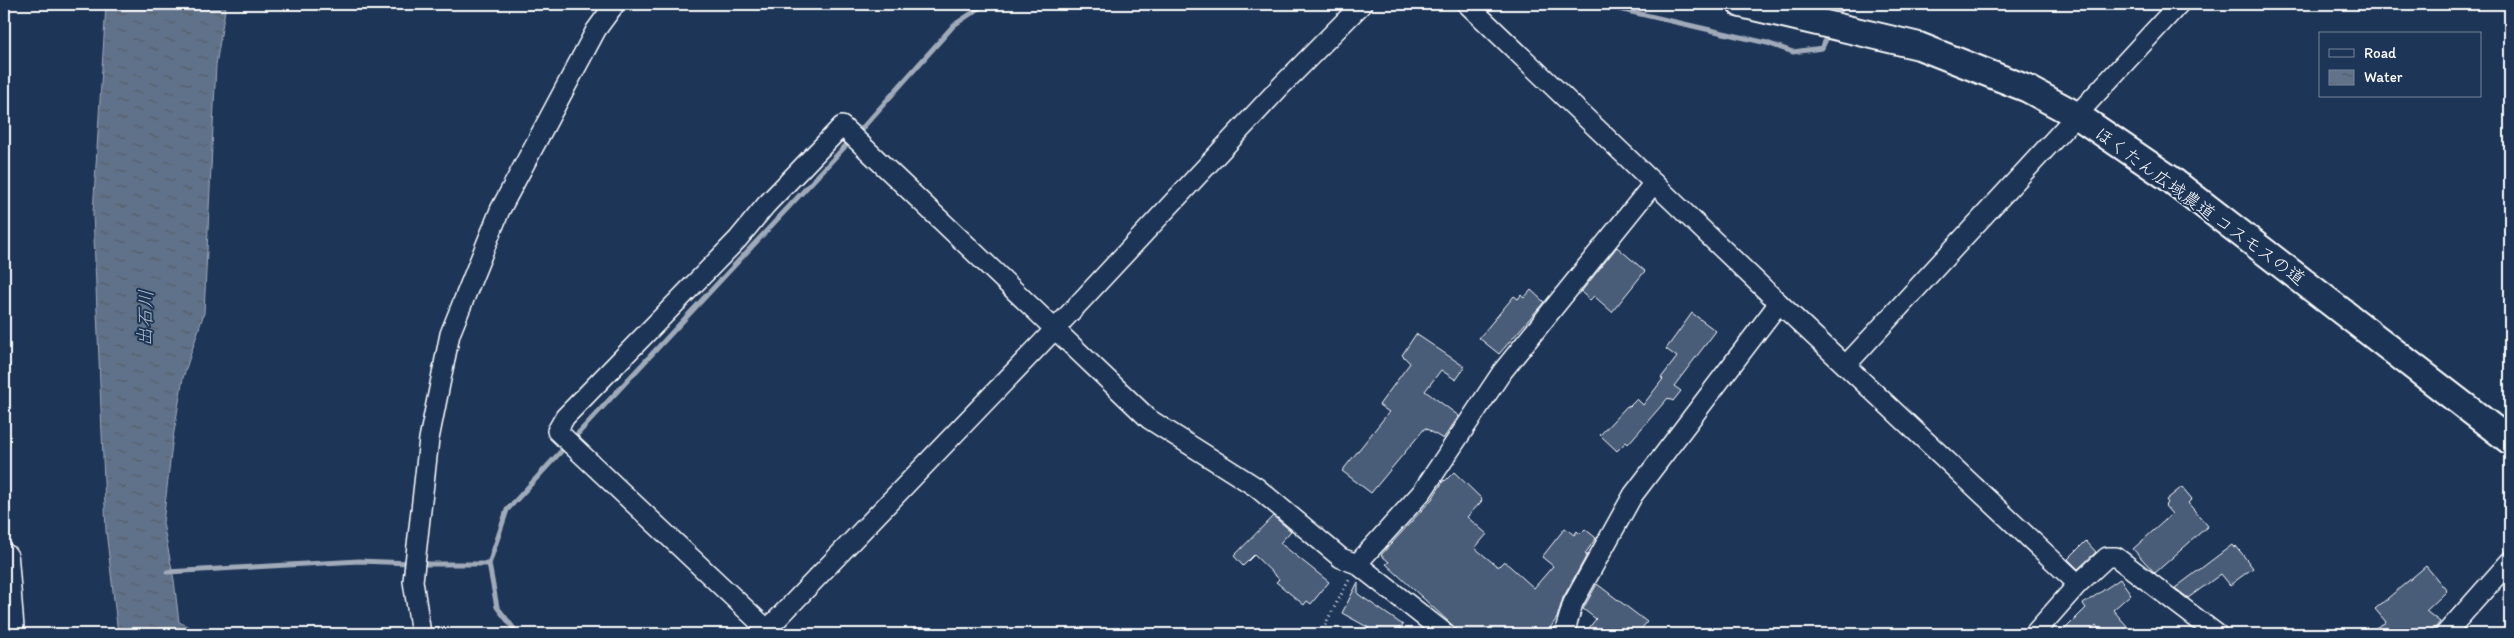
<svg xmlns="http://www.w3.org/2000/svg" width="2514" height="638" font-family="Itim,'Klee One',sans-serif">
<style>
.water{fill:url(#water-ripples);stroke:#a0aab8}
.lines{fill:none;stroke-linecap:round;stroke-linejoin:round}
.stream{stroke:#a0aab8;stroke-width:5}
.building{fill:#4a5d79;stroke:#fff}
.street-casing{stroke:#fff;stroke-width:22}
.secondary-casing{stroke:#fff;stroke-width:30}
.highway-casing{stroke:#fff;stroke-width:31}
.path{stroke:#fff;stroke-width:3;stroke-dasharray:1 4;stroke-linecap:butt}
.street{stroke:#1d3557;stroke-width:19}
.secondary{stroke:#1d3557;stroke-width:26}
.highway{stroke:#1d3557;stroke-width:28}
.labels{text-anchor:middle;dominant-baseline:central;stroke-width:4;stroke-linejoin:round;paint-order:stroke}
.street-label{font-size:18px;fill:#fff;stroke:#1d3557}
.water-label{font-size:19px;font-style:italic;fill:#b8c0ca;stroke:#1d3557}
</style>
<defs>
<pattern id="water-ripples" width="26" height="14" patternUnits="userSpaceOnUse" patternTransform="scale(1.25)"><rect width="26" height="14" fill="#617289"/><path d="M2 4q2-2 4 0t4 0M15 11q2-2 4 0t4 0" fill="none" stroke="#555d67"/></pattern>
</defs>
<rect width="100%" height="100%" fill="#1d3557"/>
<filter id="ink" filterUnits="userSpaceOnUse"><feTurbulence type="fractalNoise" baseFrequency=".02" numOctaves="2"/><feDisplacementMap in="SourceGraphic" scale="10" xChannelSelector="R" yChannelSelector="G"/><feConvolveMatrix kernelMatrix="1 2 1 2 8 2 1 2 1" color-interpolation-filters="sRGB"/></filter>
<g filter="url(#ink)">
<!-- water -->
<path class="water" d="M 106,4 L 226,4 L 216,65 L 204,313 L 183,378 L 172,444 L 163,523 L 174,580 L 179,622 L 204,634 L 118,634 L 106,531 L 93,213 Z"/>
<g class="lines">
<!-- stream -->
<g class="stream">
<path d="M 1597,4 L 1767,43 L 1793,52 L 1822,48 L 1829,33"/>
<path d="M 1835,19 L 1839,11 L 1850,4"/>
<path d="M 857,134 L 954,25 L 981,7 L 994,4"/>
<path d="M 572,440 L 851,140"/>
<path d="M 419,564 L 489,564 L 507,510 L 566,446"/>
<path d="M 489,564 L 497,607 L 518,634"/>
<path d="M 167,572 L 359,561 L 411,563"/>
</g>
</g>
<!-- building -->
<g class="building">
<path d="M 1617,247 L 1645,271 L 1612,312 L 1594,296 L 1590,300 L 1581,292 Z"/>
<path d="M 1531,290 L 1544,302 L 1499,354 L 1479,338 L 1514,296 L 1518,299 L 1521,295 L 1524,298 Z"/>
<path d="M 1692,313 L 1716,331 L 1674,386 L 1681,391 L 1673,401 L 1668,398 L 1628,444 L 1626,442 L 1617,451 L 1600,435 L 1627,406 L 1629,407 L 1637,399 L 1643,405 L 1663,379 L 1661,378 L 1677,357 L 1666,349 Z"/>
<path d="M 1416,334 L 1465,367 L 1456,380 L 1441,370 L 1425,391 L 1459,416 L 1443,439 L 1425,428 L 1371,493 L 1342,471 L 1389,412 L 1379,405 L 1410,363 L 1402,355 Z"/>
<path d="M 1454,472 L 1482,499 L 1481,502 L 1467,517 L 1487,534 L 1475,548 L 1498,567 L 1504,561 L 1534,588 L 1553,566 L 1542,557 L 1565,528 L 1574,535 L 1577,531 L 1580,534 L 1585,529 L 1596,538 L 1585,554 L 1587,555 L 1563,598 L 1557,618 L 1546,634 L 1462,634 L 1386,564 L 1389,562 L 1381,555 L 1432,499 L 1444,480 L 1445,481 Z"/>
<path d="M 2182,487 L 2192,499 L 2188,503 L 2208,526 L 2155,573 L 2133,549 L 2172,514 L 2165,506 L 2168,503 L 2166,500 Z"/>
<path d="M 1273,516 L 1291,531 L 1280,543 L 1329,582 L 1311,604 L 1307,601 L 1304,605 L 1276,582 L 1279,579 L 1254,555 L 1243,566 L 1234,556 Z"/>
<path d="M 2086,541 L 2096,552 L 2078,569 L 2068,559 Z"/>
<path d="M 2232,545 L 2234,548 L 2236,546 L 2253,568 L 2230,585 L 2221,574 L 2188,598 L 2175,588 Z"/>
<path d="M 2426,566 L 2447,591 L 2426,611 L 2440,622 L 2430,634 L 2365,634 L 2386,622 L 2375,609 Z"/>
<path d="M 2120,579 L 2131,594 L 2113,610 L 2134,634 L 2102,634 L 2096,625 L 2087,634 L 2060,634 L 2086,608 L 2083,604 Z"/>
<path d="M 1358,582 L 1358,594 L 1403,625 L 1397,634 L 1364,634 L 1369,628 L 1342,613 Z"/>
<path d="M 1597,584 L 1647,622 L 1637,634 L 1584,634 L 1596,619 L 1583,609 Z"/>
</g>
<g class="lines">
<defs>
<g id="street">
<path d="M 1467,4 L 1779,303 L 2078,584"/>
<path d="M 1847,364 L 2179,4"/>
<path d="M 1357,564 L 1422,492 L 1502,372 L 1654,183"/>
<path d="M 421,634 L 413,581 L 429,439 L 450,334 L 500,210 L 596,30 L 615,4"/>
<path d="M 763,634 L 1056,328 L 1281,86 L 1362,4"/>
<path d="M 772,634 L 557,431 L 565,417 L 738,239 L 766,205 L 842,126 L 1149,419 L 1256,487 L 1341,558 L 1357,564 L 1446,634"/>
<path d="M 1564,634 L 1573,603 L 1633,495 L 1779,303"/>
<path d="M 2034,634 L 2078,584 L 2107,557 L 2116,557 L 2217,634"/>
<path d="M 2445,634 L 2510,561"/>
</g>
<path id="secondary" d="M 1741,4 L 1919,46 L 2028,89 L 2078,116 L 2169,178 L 2510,441"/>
<path id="highway" d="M 4,558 L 10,634"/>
</defs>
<!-- street casing -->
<use href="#street" class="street-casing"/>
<!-- secondary casing -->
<use href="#secondary" class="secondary-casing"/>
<!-- highway casing -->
<use href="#highway" class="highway-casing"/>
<!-- path -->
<path class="path" d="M 1320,634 L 1349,580"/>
<!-- street -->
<use href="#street" class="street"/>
<!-- secondary -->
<use href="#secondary" class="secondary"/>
<!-- highway -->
<use href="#highway" class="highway"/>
</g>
</g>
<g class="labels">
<!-- street labels -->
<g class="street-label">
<text transform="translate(2200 206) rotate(36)">ほくたん広域農道 コスモスの道</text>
</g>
<!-- water labels -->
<g class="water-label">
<text transform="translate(145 318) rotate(-88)">出石川</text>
</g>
</g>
<!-- margin -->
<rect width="2514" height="638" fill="none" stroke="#1d3557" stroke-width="20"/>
<rect x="10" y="10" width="2494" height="618" fill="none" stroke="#fff" stroke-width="2" filter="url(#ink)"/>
<!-- legend -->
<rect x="2319" y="32" width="162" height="65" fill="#1d3557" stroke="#77869a"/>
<rect x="2329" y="49" width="25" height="8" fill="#1d3557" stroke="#77869a"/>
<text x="2364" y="58" font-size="15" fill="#ffffff">Road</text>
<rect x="2329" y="70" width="25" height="15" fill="url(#water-ripples)" stroke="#77869a"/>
<text x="2364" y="82" font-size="15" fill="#ffffff">Water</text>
</svg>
